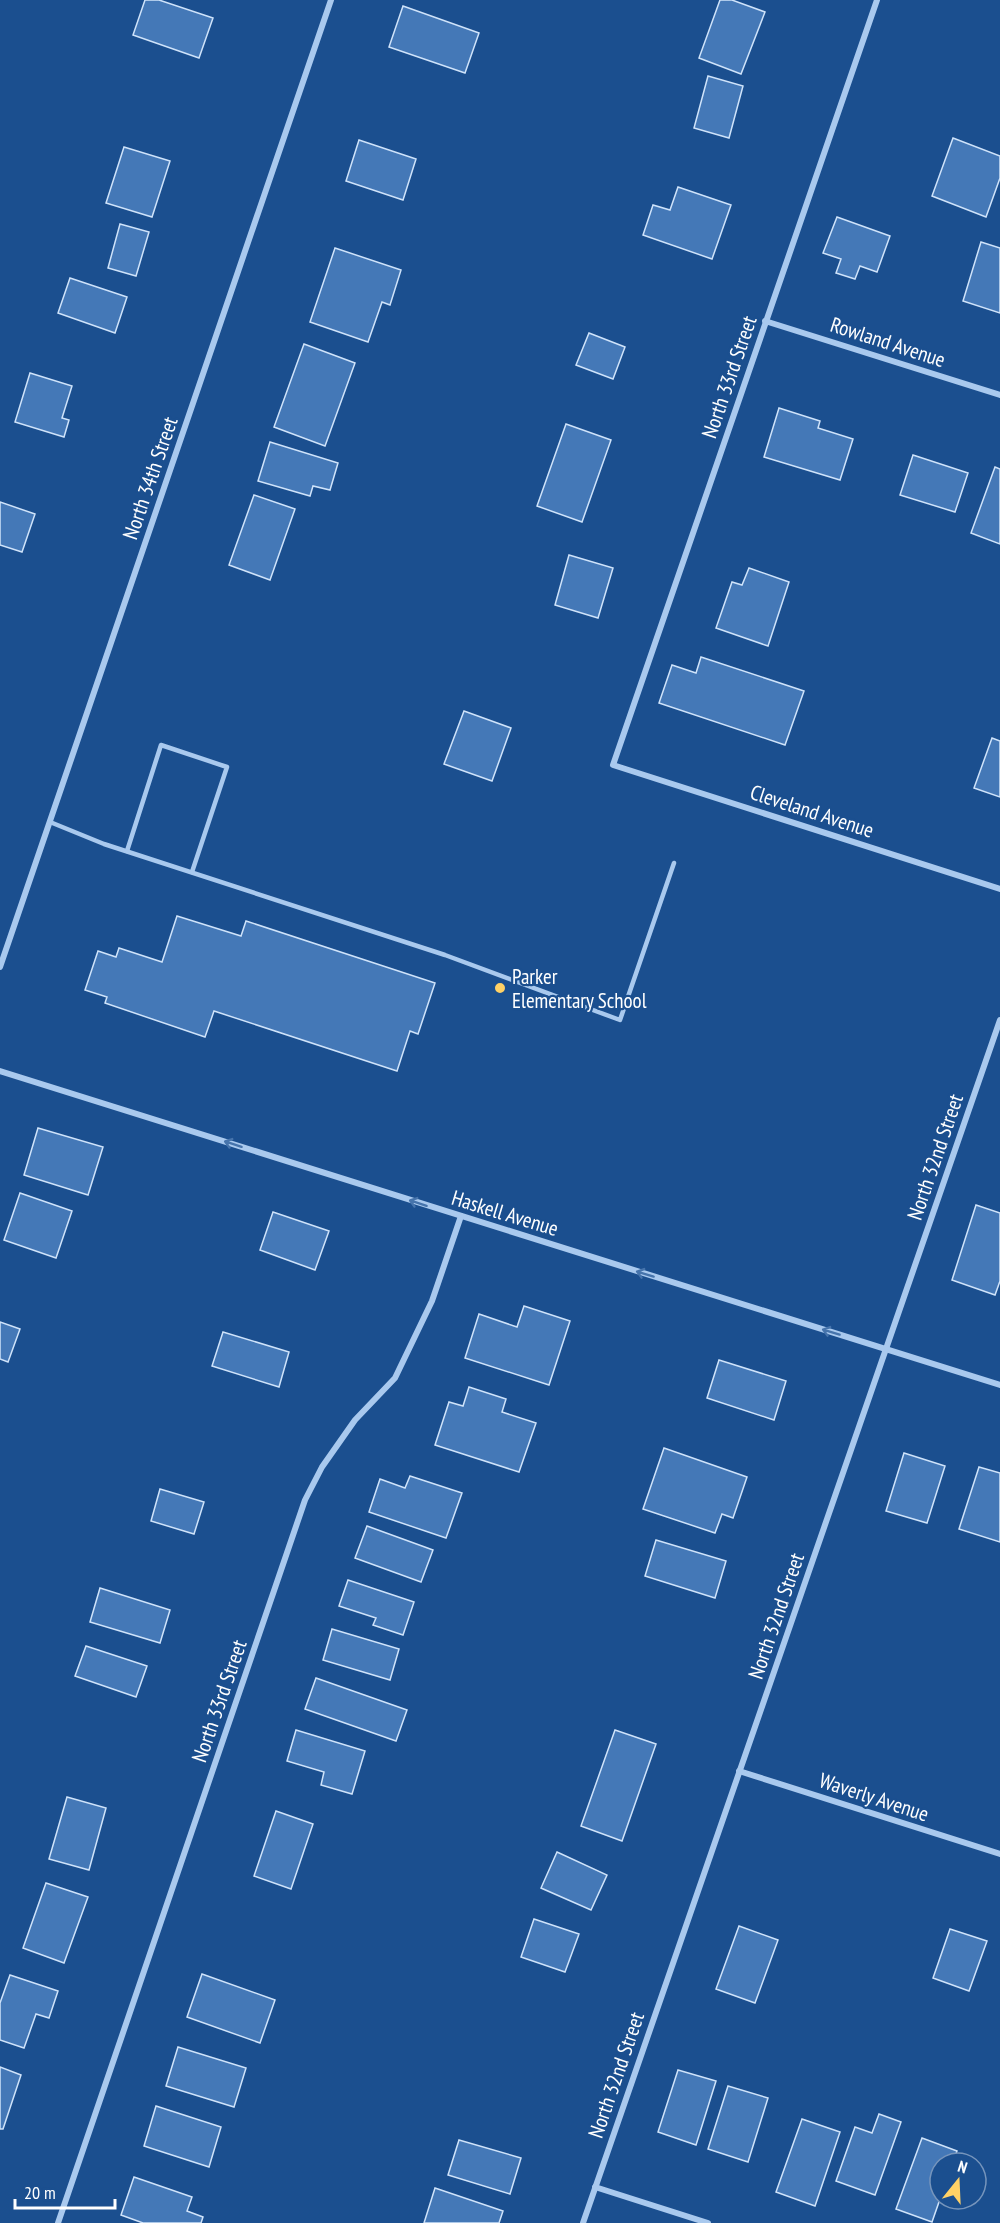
<svg xmlns="http://www.w3.org/2000/svg" width="1000" height="2223" font-family="'PT Sans Narrow',sans-serif">
<style>
.building{fill:#4478b7;stroke:#cfe3fa;stroke-width:1.5}
.lines{fill:none;stroke-linecap:round;stroke-linejoin:round}
.lane{stroke:#a9c9ee;stroke-width:4.5}
.street{stroke:#a9c9ee;stroke-width:6}
.oneway{stroke:#4674ac}
.poi-dot{fill:#ffd166;stroke:#1b4f8f;stroke-width:2}
.labels{text-anchor:middle;dominant-baseline:central;stroke-width:4.5;stroke-linejoin:round;paint-order:stroke}
.street-label{font-size:21px;fill:#fff;stroke:#1b4f8f}
.poi-label{font-size:21px;fill:#fff;stroke:#1b4f8f;text-anchor:start}
</style>
<rect width="100%" height="100%" fill="#1b4f8f"/>
<!-- building -->
<g class="building">
<path d="M 145,0 L 159,0 L 213,18 L 199,58 L 133,35 Z"/>
<path d="M 720,0 L 732,0 L 765,12 L 741,74 L 699,58 Z"/>
<path d="M 403,6 L 479,33 L 465,73 L 389,47 Z"/>
<path d="M 708,76 L 743,86 L 729,138 L 694,128 Z"/>
<path d="M 953,138 L 1000,156 L 1000,178 L 986,217 L 932,196 Z"/>
<path d="M 359,140 L 416,159 L 403,200 L 346,181 Z"/>
<path d="M 124,147 L 170,161 L 152,217 L 106,203 Z"/>
<path d="M 678,187 L 731,205 L 712,259 L 643,235 L 653,205 L 670,210 Z"/>
<path d="M 837,217 L 890,236 L 877,272 L 860,266 L 855,279 L 836,273 L 841,259 L 823,253 Z"/>
<path d="M 120,224 L 149,232 L 136,276 L 108,268 Z"/>
<path d="M 981,242 L 1000,248 L 1000,313 L 963,301 Z"/>
<path d="M 335,248 L 401,270 L 390,305 L 382,302 L 368,342 L 310,322 Z"/>
<path d="M 70,278 L 127,297 L 115,333 L 58,313 Z"/>
<path d="M 589,333 L 625,347 L 613,379 L 576,365 Z"/>
<path d="M 304,344 L 355,363 L 325,446 L 274,427 Z"/>
<path d="M 30,373 L 72,386 L 62,418 L 69,420 L 64,437 L 15,422 Z"/>
<path d="M 779,408 L 820,421 L 818,428 L 853,439 L 840,480 L 764,457 Z"/>
<path d="M 566,424 L 611,440 L 582,522 L 537,506 Z"/>
<path d="M 270,442 L 338,463 L 330,490 L 313,486 L 310,496 L 258,481 Z"/>
<path d="M 913,455 L 968,473 L 955,512 L 900,495 Z"/>
<path d="M 995,467 L 1000,469 L 1000,544 L 971,533 Z"/>
<path d="M 254,495 L 295,509 L 270,580 L 229,565 Z"/>
<path d="M 0,502 L 35,514 L 22,552 L 0,545 Z"/>
<path d="M 569,555 L 613,568 L 598,618 L 555,605 Z"/>
<path d="M 749,568 L 789,582 L 768,646 L 716,628 L 732,582 L 742,585 Z"/>
<path d="M 701,657 L 804,691 L 785,745 L 659,703 L 672,665 L 696,673 Z"/>
<path d="M 464,711 L 511,728 L 492,781 L 444,764 Z"/>
<path d="M 992,738 L 1000,741 L 1000,797 L 974,788 Z"/>
<path d="M 177,916 L 241,936 L 246,921 L 435,983 L 418,1034 L 410,1031 L 397,1071 L 214,1011 L 205,1037 L 105,1003 L 107,997 L 85,990 L 98,951 L 116,957 L 119,948 L 162,962 Z"/>
<path d="M 38,1128 L 103,1147 L 88,1195 L 24,1175 Z"/>
<path d="M 20,1193 L 72,1211 L 56,1258 L 4,1240 Z"/>
<path d="M 976,1205 L 1000,1213 L 1000,1281 L 995,1295 L 952,1280 Z"/>
<path d="M 273,1212 L 329,1231 L 315,1270 L 260,1250 Z"/>
<path d="M 524,1306 L 570,1321 L 549,1385 L 465,1358 L 479,1314 L 517,1327 Z"/>
<path d="M 0,1322 L 20,1329 L 8,1362 L 0,1359 Z"/>
<path d="M 223,1332 L 289,1352 L 279,1387 L 212,1366 Z"/>
<path d="M 719,1360 L 786,1381 L 774,1420 L 707,1398 Z"/>
<path d="M 469,1387 L 506,1399 L 502,1412 L 536,1423 L 519,1472 L 435,1445 L 449,1402 L 463,1406 Z"/>
<path d="M 664,1448 L 747,1477 L 733,1518 L 722,1514 L 715,1533 L 643,1509 Z"/>
<path d="M 904,1453 L 945,1466 L 927,1523 L 886,1511 Z"/>
<path d="M 979,1467 L 1000,1473 L 1000,1542 L 959,1529 Z"/>
<path d="M 410,1476 L 462,1493 L 446,1538 L 369,1512 L 380,1479 L 405,1488 Z"/>
<path d="M 160,1489 L 204,1502 L 194,1534 L 151,1521 Z"/>
<path d="M 367,1526 L 433,1550 L 421,1582 L 355,1558 Z"/>
<path d="M 656,1540 L 726,1561 L 715,1598 L 645,1576 Z"/>
<path d="M 348,1580 L 414,1602 L 403,1635 L 373,1625 L 376,1618 L 339,1606 Z"/>
<path d="M 100,1588 L 170,1610 L 160,1643 L 90,1622 Z"/>
<path d="M 332,1629 L 399,1649 L 390,1680 L 323,1660 Z"/>
<path d="M 86,1646 L 147,1666 L 136,1697 L 75,1676 Z"/>
<path d="M 316,1678 L 407,1710 L 396,1741 L 305,1709 Z"/>
<path d="M 296,1730 L 365,1751 L 352,1794 L 321,1785 L 324,1772 L 287,1761 Z"/>
<path d="M 615,1730 L 656,1744 L 622,1841 L 581,1826 Z"/>
<path d="M 67,1797 L 106,1808 L 89,1870 L 49,1859 Z"/>
<path d="M 276,1811 L 313,1824 L 291,1889 L 254,1876 Z"/>
<path d="M 557,1852 L 607,1875 L 591,1910 L 541,1888 Z"/>
<path d="M 46,1883 L 88,1897 L 64,1963 L 23,1948 Z"/>
<path d="M 534,1919 L 579,1934 L 565,1972 L 521,1957 Z"/>
<path d="M 739,1926 L 778,1940 L 755,2003 L 716,1989 Z"/>
<path d="M 950,1929 L 987,1941 L 969,1991 L 933,1978 Z"/>
<path d="M 202,1974 L 275,2000 L 260,2043 L 187,2017 Z"/>
<path d="M 10,1975 L 58,1991 L 49,2018 L 36,2014 L 24,2048 L 0,2040 L 0,2003 Z"/>
<path d="M 178,2047 L 246,2068 L 234,2107 L 166,2086 Z"/>
<path d="M 0,2067 L 21,2075 L 3,2129 L 0,2129 Z"/>
<path d="M 678,2070 L 716,2081 L 696,2145 L 658,2132 Z"/>
<path d="M 728,2086 L 768,2098 L 748,2162 L 708,2149 Z"/>
<path d="M 156,2106 L 221,2127 L 209,2167 L 144,2146 Z"/>
<path d="M 879,2114 L 901,2122 L 875,2195 L 836,2181 L 855,2127 L 872,2133 Z"/>
<path d="M 802,2119 L 840,2132 L 815,2206 L 776,2192 Z"/>
<path d="M 922,2138 L 957,2151 L 953,2163 L 940,2163 L 940,2199 L 932,2222 L 896,2209 Z"/>
<path d="M 459,2140 L 521,2158 L 510,2194 L 448,2175 Z"/>
<path d="M 134,2177 L 192,2197 L 187,2211 L 203,2217 L 201,2223 L 143,2223 L 121,2215 Z"/>
<path d="M 435,2188 L 503,2211 L 499,2223 L 424,2223 Z"/>
</g>
<g class="lines">
<!-- lane -->
<g class="lane">
<path d="M 50,822 L 104,844 L 445,955 L 620,1020 L 674,863"/>
<path d="M 127,851 L 161,745 L 227,767 L 192,872"/>
</g>
<!-- street -->
<g class="street">
<path d="M 877,0 L 613,765 L 1000,889"/>
<path d="M 765,321 L 1000,395"/>
<path d="M 0,967 L 331,0"/>
<path d="M 0,1071 L 1000,1385"/>
<path d="M 739,1771 L 1000,1854"/>
<path d="M 595,2187 L 708,2223"/>
<path d="M 58,2223 L 305,1500 L 322,1467 L 355,1420 L 395,1378 L 432,1301 L 461,1216"/>
<path d="M 583,2223 L 1000,1020"/>
</g>
</g>
<!-- one-way arrows -->
<defs><path id="oneway-shaft" d="M-6 0H5M1.5-3L5.5 0L1.5 3" fill="none" stroke-width="1.6" stroke-linecap="round" stroke-linejoin="round" transform="scale(1.5)"/></defs>
<g class="oneway">
<use href="#oneway-shaft" transform="translate(233 1144) rotate(-162)"/>
<use href="#oneway-shaft" transform="translate(418 1203) rotate(-162)"/>
<use href="#oneway-shaft" transform="translate(645 1274) rotate(-163)"/>
<use href="#oneway-shaft" transform="translate(831 1332) rotate(-163)"/>
</g>
<!-- markers -->
<circle class="poi-dot" cx="500" cy="988" r="6"/>
<g class="labels">
<!-- street labels -->
<g class="street-label">
<text transform="translate(888 342) rotate(18)">Rowland Avenue</text>
<text transform="translate(729 377) rotate(-71)">North 33rd Street</text>
<text transform="translate(150 478) rotate(-71)">North 34th Street</text>
<text transform="translate(812 811) rotate(18)">Cleveland Avenue</text>
<text transform="translate(935 1157) rotate(-71)">North 32nd Street</text>
<text transform="translate(505 1213) rotate(17)">Haskell Avenue</text>
<text transform="translate(776 1616) rotate(-71)">North 32nd Street</text>
<text transform="translate(219 1701) rotate(-71)">North 33rd Street</text>
<text transform="translate(874 1797) rotate(18)">Waverly Avenue</text>
<text transform="translate(616 2075) rotate(-71)">North 32nd Street</text>
</g>
<!-- poi labels -->
<g class="poi-label">
<text x="512" y="976">Parker<tspan x="512" dy="24">Elementary School</tspan></text>
</g>
</g>
<!-- north arrow -->
<g transform="translate(958 2181) rotate(18)"><circle r="28" fill="#1b4f8f" stroke="#7695bc" stroke-width="1.5"/>
<path d="M0-4.5L10 22L0 15L-10 22Z" fill="#ffd166"/>
<text y="-9" font-size="16" font-weight="bold" text-anchor="middle" fill="#ffffff">N</text>
</g>
<!-- scale -->
<path d="M15 2199v9h100v-9" fill="none" stroke="#ffffff" stroke-width="3"/>
<text x="24" y="2199" font-size="18" fill="#ffffff" stroke="#1b4f8f" stroke-width="4.5" paint-order="stroke">20 m</text>
</svg>
